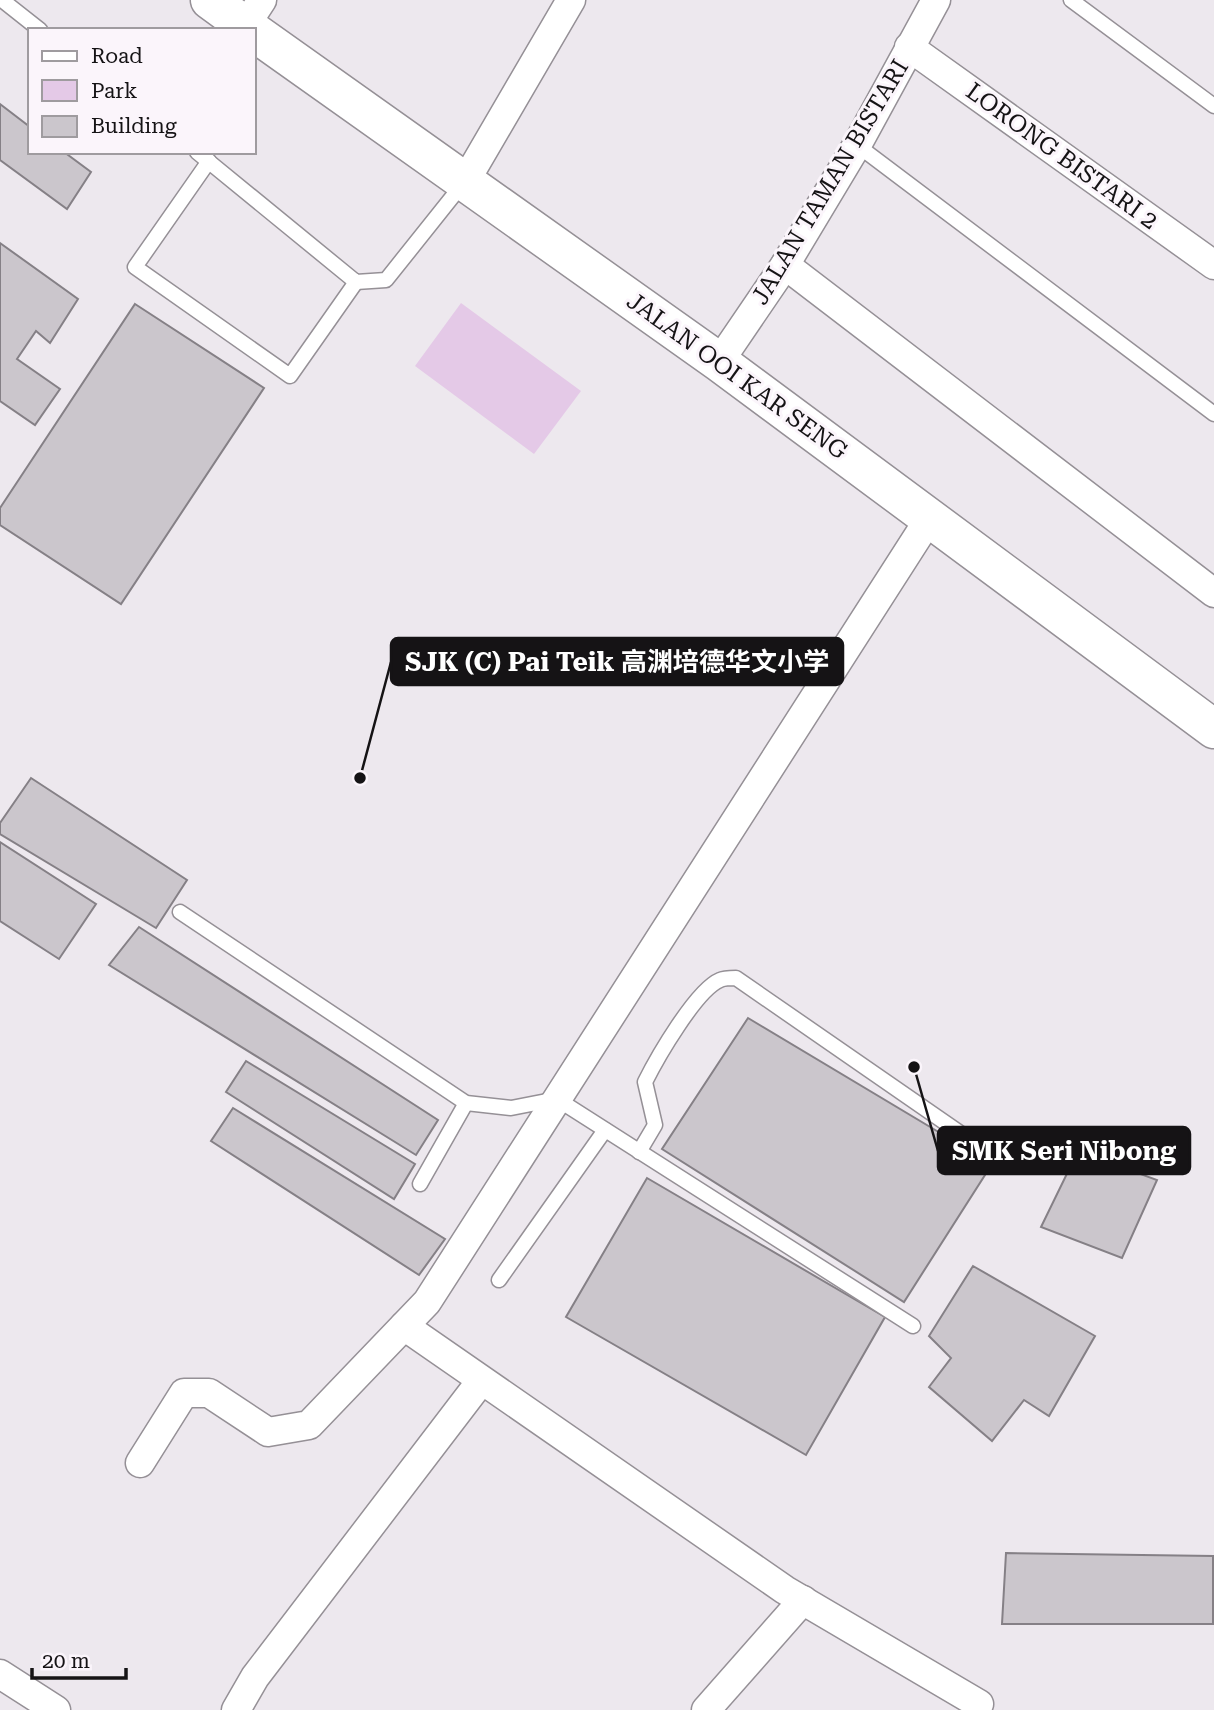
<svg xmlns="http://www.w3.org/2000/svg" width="1214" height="1710" font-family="'Roboto Serif','Noto Sans SC',serif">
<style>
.green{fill:#e4c9e7}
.building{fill:#cbc6cc;stroke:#858086;stroke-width:2}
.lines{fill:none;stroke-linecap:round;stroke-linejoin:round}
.lane-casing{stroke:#959096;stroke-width:17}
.street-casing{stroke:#959096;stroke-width:31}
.secondary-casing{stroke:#959096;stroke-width:41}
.lane{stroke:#fff;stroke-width:14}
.street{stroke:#fff;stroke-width:28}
.secondary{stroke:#fff;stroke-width:38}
.labels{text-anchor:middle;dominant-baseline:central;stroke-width:6;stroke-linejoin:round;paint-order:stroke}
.street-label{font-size:24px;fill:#151315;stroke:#fbf5fb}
.leader{fill:none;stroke:#151315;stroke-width:2.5}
.callout-dot{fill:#151315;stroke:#fbf5fb;stroke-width:2.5}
.callout{fill:#151315;stroke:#151315;stroke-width:2.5}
.callout-label{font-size:26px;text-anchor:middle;font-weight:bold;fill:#fff}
</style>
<rect width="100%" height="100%" fill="#ede8ee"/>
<!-- green -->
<path class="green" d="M 461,303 L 581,391 L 534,454 L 415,366 Z"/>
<!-- building -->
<g class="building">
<path d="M 0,104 L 30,127 L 30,152 L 64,152 L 91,172 L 67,209 L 0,160 Z"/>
<path d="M 0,243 L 78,299 L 50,343 L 36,331 L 17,359 L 60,389 L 35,425 L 0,401 Z"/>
<path d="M 135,304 L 264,388 L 121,604 L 0,525 L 0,508 Z"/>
<path d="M 31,778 L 187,880 L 156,928 L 0,834 L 0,823 Z"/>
<path d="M 0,842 L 96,904 L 59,959 L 0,921 Z"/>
<path d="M 139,927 L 438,1120 L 416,1155 L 109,965 Z"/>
<path d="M 748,1018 L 992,1164 L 904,1302 L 662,1149 Z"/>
<path d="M 246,1061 L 415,1164 L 394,1199 L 226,1092 Z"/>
<path d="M 233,1108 L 445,1239 L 419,1275 L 211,1141 Z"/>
<path d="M 1078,1151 L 1157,1180 L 1122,1258 L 1041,1227 Z"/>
<path d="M 647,1178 L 885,1317 L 806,1455 L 566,1317 Z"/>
<path d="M 973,1266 L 1095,1336 L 1049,1416 L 1024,1400 L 992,1441 L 929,1387 L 951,1358 L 929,1336 Z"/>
<path d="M 1006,1553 L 1213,1556 L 1213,1624 L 1002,1624 Z"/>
</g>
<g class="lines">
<defs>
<g id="lane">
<path d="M 2,0 L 40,30"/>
<path d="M 1071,0 L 1214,106"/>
<path d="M 857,145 L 1214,414"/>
<path d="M 197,152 L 356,282 L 386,280 L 465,181"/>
<path d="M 209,161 L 135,267 L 290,376 L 356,282"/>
<path d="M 180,912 L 466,1103 L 511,1108 L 557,1099 L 913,1326"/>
<path d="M 639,1152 L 655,1125 L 645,1082 C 657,1058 696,990 720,980 C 724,978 731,978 736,978 L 1002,1162"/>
<path d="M 420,1184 L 466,1103"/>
<path d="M 499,1280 L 605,1130"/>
</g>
<g id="street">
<path d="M 245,26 L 262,0"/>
<path d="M 909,47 L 1214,265"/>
<path d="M 466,180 L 571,0"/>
<path d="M 785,265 L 1214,593"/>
<path d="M 719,362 L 785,265 L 857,145 L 936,0"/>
<path d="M 404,1326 L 785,1590 L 979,1704"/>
<path d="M 140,1463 L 184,1393 L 209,1393 L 268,1432 L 309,1425 L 427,1302 L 931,516"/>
<path d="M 0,1674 L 56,1710"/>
<path d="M 236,1710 L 255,1677 L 481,1381"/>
<path d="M 706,1710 L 803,1600"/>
</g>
<g id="secondary">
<path d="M 210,0 L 251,30"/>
<path d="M 254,32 L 719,362 L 1214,729"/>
</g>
</defs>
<!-- lane casing -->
<use href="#lane" class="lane-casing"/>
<!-- street casing -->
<use href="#street" class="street-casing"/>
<!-- secondary casing -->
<use href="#secondary" class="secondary-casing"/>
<!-- lane -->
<use href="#lane" class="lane"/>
<!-- street -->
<use href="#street" class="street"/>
<!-- secondary -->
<use href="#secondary" class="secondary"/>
</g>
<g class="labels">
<!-- street labels -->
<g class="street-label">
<text transform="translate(1062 156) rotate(36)">LORONG BISTARI 2</text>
<text transform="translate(830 182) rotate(-59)">JALAN TAMAN BISTARI</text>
<text transform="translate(737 376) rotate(36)">JALAN OOI KAR SENG</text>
</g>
</g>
<!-- callouts -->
<path class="leader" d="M360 778L391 662M914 1067L938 1151"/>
<g class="callout-dot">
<circle cx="360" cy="778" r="7"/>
<circle cx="914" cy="1067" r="7"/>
</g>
<g class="callout">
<rect x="391" y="638" width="452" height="47" rx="7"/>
<rect x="938" y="1127" width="252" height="47" rx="7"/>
</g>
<g class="callout-label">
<text x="617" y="671">SJK (C) Pai Teik 高渊培德华文小学</text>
<text x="1064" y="1160">SMK Seri Nibong</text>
</g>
<!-- legend -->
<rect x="28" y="28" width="228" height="126" fill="#fbf5fb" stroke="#9f9b9f" stroke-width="2"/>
<rect x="42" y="51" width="35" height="10" fill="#ffffff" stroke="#9f9b9f" stroke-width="2"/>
<text x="91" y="63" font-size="21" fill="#151315">Road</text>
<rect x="42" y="80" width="35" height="21" fill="#e4c9e7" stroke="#9f9b9f" stroke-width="2"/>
<text x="91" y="98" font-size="21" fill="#151315">Park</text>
<rect x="42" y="116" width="35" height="21" fill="#cbc6cc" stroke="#9f9b9f" stroke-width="2"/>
<text x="91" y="133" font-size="21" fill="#151315">Building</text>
<!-- scale -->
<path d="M32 1668v10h94v-10" fill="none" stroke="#151315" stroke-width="3.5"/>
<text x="42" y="1668" font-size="21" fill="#151315" stroke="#fbf5fb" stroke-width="5" paint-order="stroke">20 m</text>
</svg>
